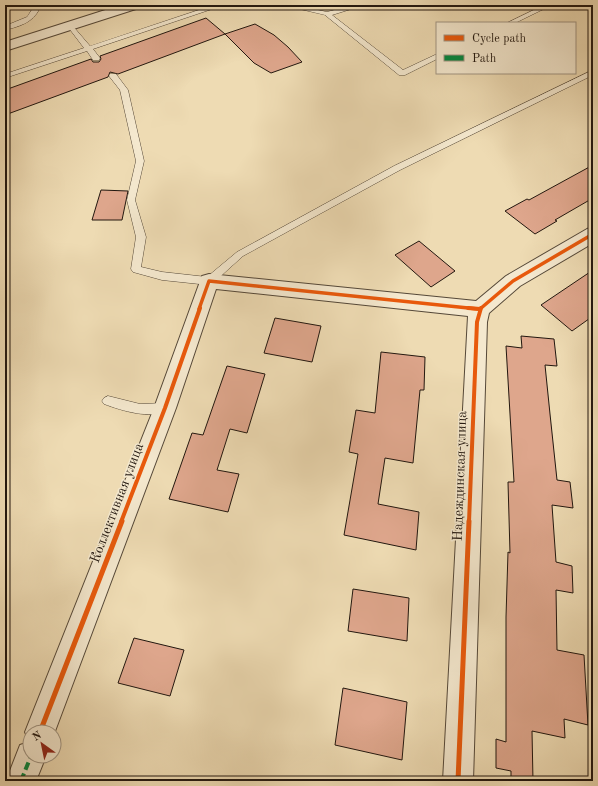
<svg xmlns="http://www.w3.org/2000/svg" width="598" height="786" font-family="'Old Standard TT',serif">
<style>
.building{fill:#dea68c;stroke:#22170f}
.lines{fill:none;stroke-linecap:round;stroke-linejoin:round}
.service-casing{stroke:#554838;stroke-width:1}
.minor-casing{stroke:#554838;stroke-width:2}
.service{fill:#f4e8ce;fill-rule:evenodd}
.minor{fill:#f4e8ce;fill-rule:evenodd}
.quiet{stroke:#00873e;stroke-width:4;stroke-dasharray:8 4;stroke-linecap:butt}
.cycleway-far2-casing{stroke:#f4e8ce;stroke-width:5.5}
.cycleway-far1-casing{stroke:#f4e8ce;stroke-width:6}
.cycleway-casing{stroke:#f4e8ce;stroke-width:8}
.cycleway-far2{stroke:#e8590c;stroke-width:3.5}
.cycleway-far1{stroke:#e8590c;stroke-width:4}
.cycleway{stroke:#e8590c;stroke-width:5}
.labels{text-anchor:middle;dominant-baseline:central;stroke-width:3;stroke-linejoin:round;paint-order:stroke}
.street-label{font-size:14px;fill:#22170f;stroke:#f4e8ce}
</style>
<rect width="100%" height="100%" fill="#eedbb3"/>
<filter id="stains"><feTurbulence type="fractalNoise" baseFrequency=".005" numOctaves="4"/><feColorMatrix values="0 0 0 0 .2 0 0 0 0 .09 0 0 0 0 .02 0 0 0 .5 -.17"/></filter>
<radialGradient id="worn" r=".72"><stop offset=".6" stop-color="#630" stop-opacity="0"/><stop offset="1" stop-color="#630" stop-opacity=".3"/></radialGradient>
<!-- building -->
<g class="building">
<path d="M 206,18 L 225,34 L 118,74 L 110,72 L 108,77 L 5,115 L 5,90 L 91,59 L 93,62 L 99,62 L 101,59 L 100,56 Z"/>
<path d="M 255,24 L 274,35 L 288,47 L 302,62 L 271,73 L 254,63 L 225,34 Z"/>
<path d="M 593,165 L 593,198 L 555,220 L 557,221 L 535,234 L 505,211 L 527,199 L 529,200 Z"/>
<path d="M 101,190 L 128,191 L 122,220 L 92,220 Z"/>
<path d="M 419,241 L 455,271 L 431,287 L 395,255 Z"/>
<path d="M 593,270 L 593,316 L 572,331 L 541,305 Z"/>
<path d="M 275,318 L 321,326 L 312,362 L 264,353 Z"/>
<path d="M 521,336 L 554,339 L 557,366 L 545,365 L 550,414 L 557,480 L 570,482 L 573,508 L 552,505 L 556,562 L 572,566 L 573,593 L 556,590 L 557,650 L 584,655 L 588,725 L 564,719 L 565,738 L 532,731 L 533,781 L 511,781 L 511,771 L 496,768 L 496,739 L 506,742 L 506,617 L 508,552 L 510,553 L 508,482 L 514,482 L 506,346 L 522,348 Z"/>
<path d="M 381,352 L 425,357 L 424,390 L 420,390 L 413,463 L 385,458 L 378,504 L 419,512 L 416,550 L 344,535 L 358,454 L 349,452 L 356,410 L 375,413 Z"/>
<path d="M 227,366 L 265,374 L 247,433 L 230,429 L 217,470 L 239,474 L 228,512 L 169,499 L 192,433 L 203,435 Z"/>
<path d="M 353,589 L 409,598 L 407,641 L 348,631 Z"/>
<path d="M 134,638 L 184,650 L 170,696 L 118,683 Z"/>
<path d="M 343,688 L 407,702 L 402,760 L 335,745 Z"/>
</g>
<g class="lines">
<defs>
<g id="service">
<path d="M 35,5 L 41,5 C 35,22 21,26 5,30 L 5,26 L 27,17 Z"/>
<path d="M 214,5 L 224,5 L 93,49 L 100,58 L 99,60 L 93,60 L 87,51 L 5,78 L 5,74 L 84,48 L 68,27 L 68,25 L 72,25 L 90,46 Z"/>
<path d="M 283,5 L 295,5 L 327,12 L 353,5 L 364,5 L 332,15 L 403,70 L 437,54 L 437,59 L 405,75 L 399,75 L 325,15 Z"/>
<path d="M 544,5 L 552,5 L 515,23 L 507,23 Z"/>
<path d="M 593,70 L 593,75 L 400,170 L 243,256 L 212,284 L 209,285 L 162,280 L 133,272 L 131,269 L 136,237 L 127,200 L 136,161 L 120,90 L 109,76 L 110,74 L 116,74 L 128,90 L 144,161 L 135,200 L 146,237 L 141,267 L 162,272 L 207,277 L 237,252 L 394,166 Z"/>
<path d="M 108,396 L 140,404 L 165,403 L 169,405 L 171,408 L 169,411 C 149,419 123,411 104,404 L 102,401 L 104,398 Z"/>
</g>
<g id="minor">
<path d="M 121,5 L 141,5 L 139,8 L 5,51 L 5,42 Z"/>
<path d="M 593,227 L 593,243 L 520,286 L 489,313 L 487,322 L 473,781 L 443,781 L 468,316 L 216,289 L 176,408 L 54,734 L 54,732 L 30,732 L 30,756 L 46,756 L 36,781 L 6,781 L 20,745 L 29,742 L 25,732 L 154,408 L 202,276 L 209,274 L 476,301 L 506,276 L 587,229 Z"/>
</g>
</defs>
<!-- service casing -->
<use href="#service" class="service-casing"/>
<!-- minor casing -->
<use href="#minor" class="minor-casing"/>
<!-- service -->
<use href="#service" class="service"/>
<!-- minor -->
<use href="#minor" class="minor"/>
<!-- quiet -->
<path class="quiet" d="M 21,781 L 31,756"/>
<defs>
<g id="cycleway-far2">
<path d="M 199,309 L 209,281 L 478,309"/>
<path d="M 480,309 L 513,281 L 593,234"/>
</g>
<g id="cycleway-far1">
<path d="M 468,308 L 480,309"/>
<path d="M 121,522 L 165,408 L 200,308"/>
<path d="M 469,522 L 477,322 L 481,308"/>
</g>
<g id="cycleway">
<path d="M 40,732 L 122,521"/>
<path d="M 458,781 L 469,521"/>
</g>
</defs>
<!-- cycleway-far2 casing -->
<use href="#cycleway-far2" class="cycleway-far2-casing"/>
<!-- cycleway-far1 casing -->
<use href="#cycleway-far1" class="cycleway-far1-casing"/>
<!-- cycleway casing -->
<use href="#cycleway" class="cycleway-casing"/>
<!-- cycleway-far2 -->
<use href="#cycleway-far2" class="cycleway-far2"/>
<!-- cycleway-far1 -->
<use href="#cycleway-far1" class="cycleway-far1"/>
<!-- cycleway -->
<use href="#cycleway" class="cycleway"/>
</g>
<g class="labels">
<!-- street labels -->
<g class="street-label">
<text transform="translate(460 476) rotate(-88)">Надеждинская улица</text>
<text transform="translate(117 503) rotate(-69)">Коллективная улица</text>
</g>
</g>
<!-- margin -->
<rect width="598" height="786" fill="none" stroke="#eedbb3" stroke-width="20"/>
<rect x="6" y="6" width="586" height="774" fill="none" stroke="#22170f" stroke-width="2"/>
<rect x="10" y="10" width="578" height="766" fill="none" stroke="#22170f"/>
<!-- legend -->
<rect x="436" y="22" width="140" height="52" fill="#f4e8ce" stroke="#a09482"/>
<rect x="444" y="35" width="20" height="6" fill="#e8590c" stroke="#a09482"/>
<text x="472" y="42" font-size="12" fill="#22170f">Cycle path</text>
<rect x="444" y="55" width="20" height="6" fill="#00873e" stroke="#a09482"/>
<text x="472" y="62" font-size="12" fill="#22170f">Path</text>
<!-- north arrow -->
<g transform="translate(42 744) rotate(327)"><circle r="19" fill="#f4e8ce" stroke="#a09482"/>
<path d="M0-3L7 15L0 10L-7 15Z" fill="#8f2418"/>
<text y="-6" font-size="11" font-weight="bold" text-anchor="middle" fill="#22170f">N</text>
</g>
<rect width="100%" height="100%" filter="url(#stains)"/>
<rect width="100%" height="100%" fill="url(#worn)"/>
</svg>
